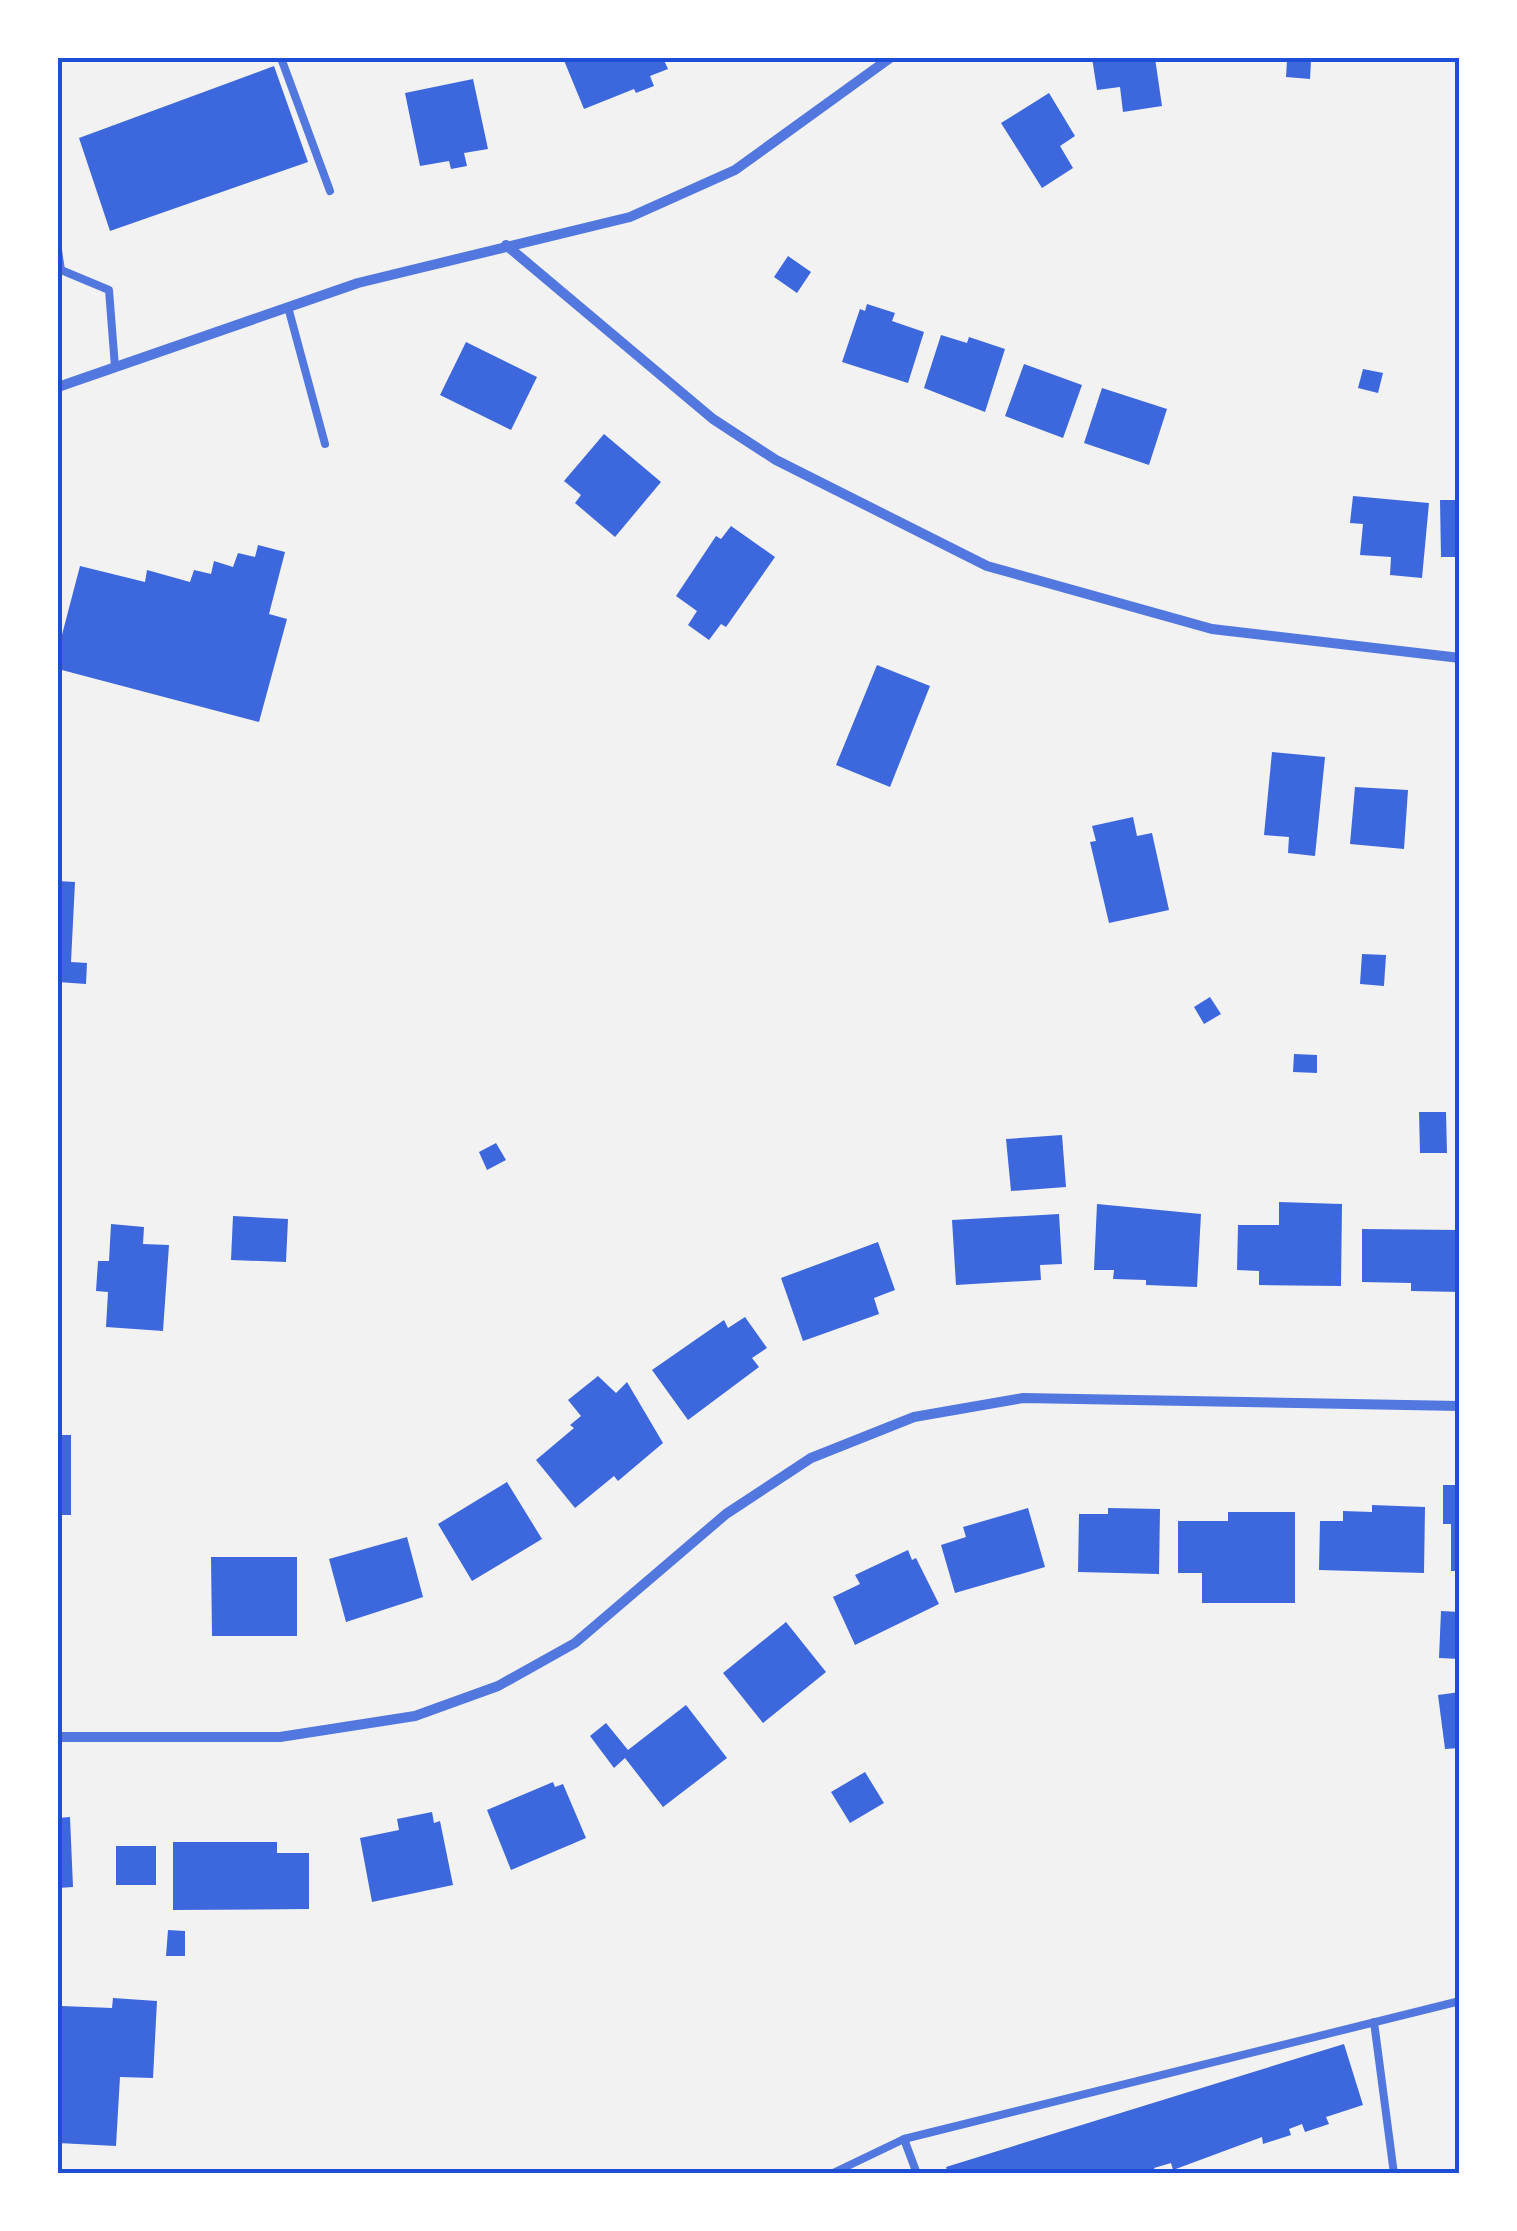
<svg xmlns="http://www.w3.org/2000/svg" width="1517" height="2231" font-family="Literata,serif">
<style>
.building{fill:#3d67dc}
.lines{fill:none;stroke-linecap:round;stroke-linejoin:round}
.service{stroke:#5277de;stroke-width:8}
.minor{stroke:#5277de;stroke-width:10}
.neatline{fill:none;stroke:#1d4ed8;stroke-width:4}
</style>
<rect width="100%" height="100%" fill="#f2f2f2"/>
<!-- building -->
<g class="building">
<path d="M 563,58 L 663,58 L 668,69 L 650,76 L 654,86 L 636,93 L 634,89 L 584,109 Z"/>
<path d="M 1092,58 L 1155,58 L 1162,106 L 1123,112 L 1120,87 L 1097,90 Z"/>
<path d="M 1287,60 L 1311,61 L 1310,79 L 1286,77 Z"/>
<path d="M 274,66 L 308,162 L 110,231 L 79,138 Z"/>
<path d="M 473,79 L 488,149 L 464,153 L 467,166 L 451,169 L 449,161 L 420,166 L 405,93 Z"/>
<path d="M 1049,93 L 1075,136 L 1060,146 L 1073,168 L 1042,188 L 1001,123 Z"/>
<path d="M 788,256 L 811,272 L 797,293 L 774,277 Z"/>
<path d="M 867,304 L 895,313 L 892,321 L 924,332 L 908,383 L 842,362 L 860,309 L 865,311 Z"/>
<path d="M 941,335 L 967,343 L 969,337 L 1005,349 L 985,412 L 924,388 Z"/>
<path d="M 466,342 L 537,377 L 511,430 L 440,395 Z"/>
<path d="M 1024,364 L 1082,385 L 1063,438 L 1005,416 Z"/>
<path d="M 1363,369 L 1383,373 L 1378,393 L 1358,388 Z"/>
<path d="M 1102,388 L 1167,409 L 1149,465 L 1084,443 Z"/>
<path d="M 604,434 L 661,482 L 615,537 L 575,503 L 581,495 L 564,481 Z"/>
<path d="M 1353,496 L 1429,503 L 1422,578 L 1390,575 L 1391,557 L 1360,555 L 1363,524 L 1350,523 Z"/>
<path d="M 1440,500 L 1460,500 L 1460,557 L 1441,557 Z"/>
<path d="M 731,526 L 775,557 L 726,627 L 721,624 L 709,640 L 688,625 L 697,611 L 676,596 L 716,536 L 721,539 Z"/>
<path d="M 258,545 L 285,552 L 269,614 L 287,619 L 259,722 L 58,669 L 58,650 L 80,566 L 145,582 L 147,570 L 190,582 L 194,570 L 211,574 L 214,561 L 233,567 L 238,553 L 255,557 Z"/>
<path d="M 877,665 L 930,686 L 890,787 L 836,765 Z"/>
<path d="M 1272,752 L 1325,757 L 1315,856 L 1288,853 L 1289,837 L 1264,835 Z"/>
<path d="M 1355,787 L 1408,790 L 1404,849 L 1350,844 Z"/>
<path d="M 1133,817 L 1137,836 L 1152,833 L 1169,910 L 1109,923 L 1090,842 L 1096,841 L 1092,826 Z"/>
<path d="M 58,881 L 75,882 L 71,962 L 87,963 L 86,984 L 58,982 Z"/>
<path d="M 1362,954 L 1386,955 L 1384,986 L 1360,984 Z"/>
<path d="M 1210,997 L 1221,1014 L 1204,1024 L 1194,1007 Z"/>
<path d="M 1294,1054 L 1317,1055 L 1317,1073 L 1293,1072 Z"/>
<path d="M 1419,1112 L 1446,1112 L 1447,1153 L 1420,1153 Z"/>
<path d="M 1062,1135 L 1066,1187 L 1011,1191 L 1006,1139 Z"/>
<path d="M 496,1143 L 506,1160 L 487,1170 L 479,1152 Z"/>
<path d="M 1279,1202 L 1342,1204 L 1341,1286 L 1259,1285 L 1259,1271 L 1237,1270 L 1238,1225 L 1279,1225 Z"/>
<path d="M 1097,1204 L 1201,1214 L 1197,1287 L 1146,1285 L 1146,1280 L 1113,1279 L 1114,1270 L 1094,1270 Z"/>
<path d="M 1059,1214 L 1062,1264 L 1040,1265 L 1041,1280 L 956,1285 L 952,1220 Z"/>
<path d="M 233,1216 L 288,1219 L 286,1262 L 231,1260 Z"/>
<path d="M 111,1224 L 144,1227 L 143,1244 L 169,1245 L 163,1331 L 106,1327 L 108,1292 L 96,1291 L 98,1261 L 109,1261 Z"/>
<path d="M 1362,1229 L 1460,1230 L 1460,1292 L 1411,1291 L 1411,1283 L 1362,1282 Z"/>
<path d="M 878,1242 L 895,1290 L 874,1298 L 879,1314 L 803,1341 L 781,1278 Z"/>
<path d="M 745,1317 L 767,1348 L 752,1358 L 759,1367 L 688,1420 L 652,1370 L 724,1320 L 728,1328 Z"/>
<path d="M 598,1376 L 616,1393 L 627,1382 L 663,1443 L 618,1481 L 614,1476 L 575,1508 L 536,1460 L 574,1428 L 570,1425 L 581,1416 L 568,1400 Z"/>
<rect x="58" y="1435" width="13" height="80"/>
<path d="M 507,1482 L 542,1539 L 472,1581 L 438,1524 Z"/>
<path d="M 1443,1485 L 1460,1485 L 1460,1571 L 1451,1571 L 1451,1524 L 1443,1524 Z"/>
<path d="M 1372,1505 L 1425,1507 L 1424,1573 L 1319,1570 L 1320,1521 L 1343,1521 L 1343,1511 L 1372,1512 Z"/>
<path d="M 1028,1508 L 1045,1567 L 955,1593 L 941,1545 L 966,1537 L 963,1527 Z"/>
<path d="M 1108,1508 L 1160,1509 L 1159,1574 L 1078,1572 L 1079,1514 L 1108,1514 Z"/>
<path d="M 1228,1512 L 1295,1512 L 1295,1603 L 1202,1603 L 1202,1573 L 1178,1573 L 1178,1521 L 1228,1521 Z"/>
<path d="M 407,1537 L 423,1597 L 346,1622 L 329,1559 Z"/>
<path d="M 908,1550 L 912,1560 L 916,1558 L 939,1604 L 855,1645 L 833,1597 L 860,1584 L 855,1575 Z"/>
<path d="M 211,1557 L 297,1557 L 297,1636 L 212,1636 Z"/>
<path d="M 1441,1611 L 1460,1612 L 1460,1659 L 1439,1658 Z"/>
<path d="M 786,1622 L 826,1672 L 763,1723 L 723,1673 Z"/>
<path d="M 1460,1692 L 1460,1748 L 1445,1749 L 1438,1695 Z"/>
<path d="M 686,1705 L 727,1758 L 663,1807 L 625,1758 L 614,1768 L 590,1736 L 606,1723 L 628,1750 Z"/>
<path d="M 865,1772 L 884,1803 L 850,1823 L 831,1792 Z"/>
<path d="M 553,1782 L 555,1787 L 563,1784 L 586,1838 L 511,1870 L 487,1810 Z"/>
<path d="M 432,1812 L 434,1823 L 440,1821 L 453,1885 L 372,1902 L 360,1838 L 399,1830 L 397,1819 Z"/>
<path d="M 70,1817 L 73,1887 L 58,1888 L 58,1818 Z"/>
<path d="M 173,1842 L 277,1842 L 277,1853 L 309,1853 L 309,1909 L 173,1910 Z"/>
<rect x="116" y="1846" width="40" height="39"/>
<path d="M 168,1930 L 185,1931 L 185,1956 L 166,1956 Z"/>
<path d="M 113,1998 L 157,2001 L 153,2078 L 120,2077 L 116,2146 L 58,2143 L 61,2006 L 112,2008 Z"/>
<path d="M 1344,2044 L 1363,2105 L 1326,2117 L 1329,2124 L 1305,2132 L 1302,2124 L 1289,2129 L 1291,2135 L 1263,2144 L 1262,2137 L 1173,2170 L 1171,2163 L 1154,2168 L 1156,2174 L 948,2174 L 946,2167 Z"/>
</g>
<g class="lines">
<!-- service -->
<g class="service">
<path d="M 281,58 L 330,191"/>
<path d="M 58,250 L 61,270 L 58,270"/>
<path d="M 61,270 L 109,290 L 115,367"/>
<path d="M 288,307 L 325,444"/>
<path d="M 1374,2022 L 1394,2174"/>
<path d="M 904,2139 L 917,2174"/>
<path d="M 831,2174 L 904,2139 L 1460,2001"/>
</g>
<!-- minor -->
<g class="minor">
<path d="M 506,245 L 713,419 L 776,460 L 987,566 L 1212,629 L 1460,658"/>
<path d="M 58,387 L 358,283 L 630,217 L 735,170 L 890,58"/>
<path d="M 58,1737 L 280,1737 L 415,1716 L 498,1686 L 575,1643 L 726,1514 L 811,1458 L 914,1417 L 1023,1398 L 1460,1406"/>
</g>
</g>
<!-- border -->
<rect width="1517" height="2231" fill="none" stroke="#ffffff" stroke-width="120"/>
<rect x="60" y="60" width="1397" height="2111" class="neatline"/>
</svg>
